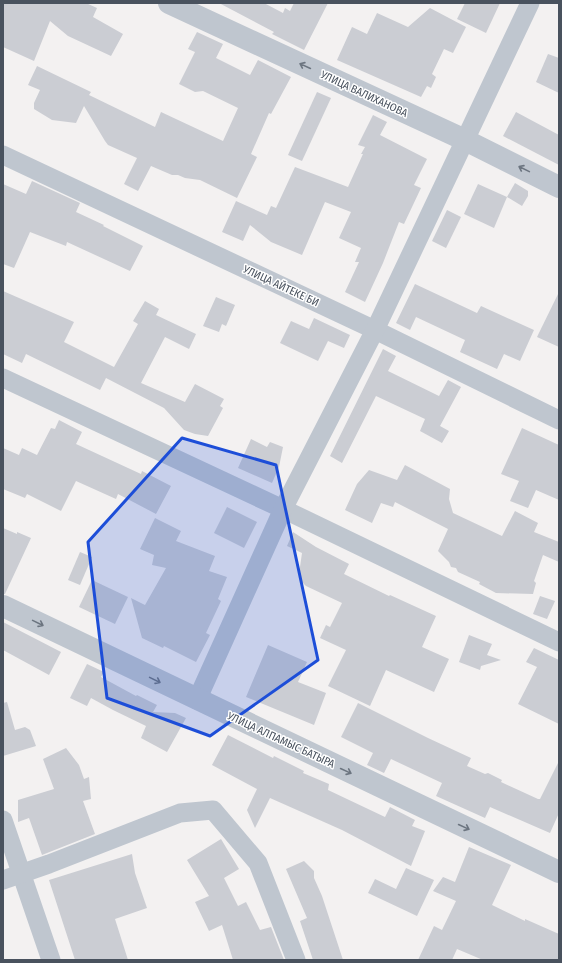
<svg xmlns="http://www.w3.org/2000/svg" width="562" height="963" font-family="'Fira Sans Condensed',sans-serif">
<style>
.building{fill:#cbcdd3}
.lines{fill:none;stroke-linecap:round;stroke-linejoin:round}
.minor{stroke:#bfc6cf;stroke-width:19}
.tertiary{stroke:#bfc6cf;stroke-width:22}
.oneway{stroke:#6c7580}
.marked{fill:#1d4ed8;fill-opacity:0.2;stroke:#1d4ed8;stroke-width:3;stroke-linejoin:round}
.labels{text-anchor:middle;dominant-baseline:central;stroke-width:3;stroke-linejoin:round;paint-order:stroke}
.street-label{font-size:11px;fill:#49525e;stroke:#fff}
</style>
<rect width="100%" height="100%" fill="#f3f1f1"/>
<!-- building -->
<g class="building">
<path d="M 3,3 L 86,3 L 97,8 L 93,17 L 123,34 L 111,56 L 68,36 L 50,21 L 34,61 L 3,47 Z"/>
<path d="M 219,3 L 264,3 L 283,13 L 285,8 L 290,11 L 294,3 L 328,3 L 304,50 L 272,34 L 274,32 Z"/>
<path d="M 465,3 L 500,3 L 486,33 L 457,19 Z"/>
<path d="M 430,8 L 466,27 L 453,53 L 444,49 L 432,74 L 436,77 L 431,88 L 427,86 L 421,97 L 337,60 L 352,27 L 367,34 L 377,13 L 408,27 Z"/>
<path d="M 197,32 L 223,44 L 216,58 L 250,75 L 258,60 L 291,77 L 271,114 L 269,113 L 251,154 L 257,157 L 237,198 L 200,180 L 185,178 L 178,175 L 172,175 L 151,166 L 138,191 L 124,184 L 137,158 L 108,145 L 105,141 L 84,106 L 76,123 L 52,120 L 34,109 L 34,103 L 40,90 L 28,85 L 37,66 L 91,92 L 89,95 L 155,127 L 161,112 L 223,141 L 238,108 L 203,91 L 195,92 L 179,84 L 195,52 L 188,49 Z"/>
<path d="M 548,54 L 559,58 L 559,93 L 536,82 Z"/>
<path d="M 317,92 L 331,98 L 302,161 L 288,155 Z"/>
<path d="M 516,112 L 559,135 L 559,165 L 503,136 Z"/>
<path d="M 373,115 L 387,122 L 380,135 L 427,159 L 414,185 L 421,188 L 404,224 L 399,222 L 383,263 L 365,302 L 345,292 L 359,262 L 355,262 L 361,248 L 339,238 L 351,212 L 325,202 L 302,255 L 271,242 L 250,225 L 243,241 L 222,232 L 236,201 L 267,215 L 271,206 L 276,208 L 295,167 L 348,187 L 363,154 L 361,154 L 365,147 L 358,145 Z"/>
<path d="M 32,181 L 80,203 L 76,212 L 104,225 L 103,226 L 143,246 L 130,271 L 67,242 L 66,246 L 30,232 L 14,268 L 3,264 L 3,184 L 26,194 Z"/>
<path d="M 515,183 L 528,191 L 528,196 L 522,206 L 507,197 Z"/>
<path d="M 478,184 L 507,197 L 494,228 L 464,214 Z"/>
<path d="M 447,210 L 461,217 L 446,248 L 432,241 Z"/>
<path d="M 415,284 L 477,313 L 481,306 L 534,330 L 520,361 L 504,354 L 497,369 L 460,352 L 465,340 L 416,317 L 410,330 L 396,323 Z"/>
<path d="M 3,291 L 74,322 L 64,342 L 114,367 L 138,324 L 133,321 L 145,301 L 159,309 L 156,315 L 196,334 L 189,349 L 165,337 L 141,383 L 185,402 L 195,384 L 224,399 L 220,406 L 223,408 L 208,436 L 195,434 L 184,430 L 164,408 L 106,378 L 100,390 L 26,354 L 22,363 L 3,354 Z"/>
<path d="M 559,292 L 559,347 L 537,337 Z"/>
<path d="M 216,297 L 235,305 L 226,326 L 222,324 L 219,332 L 203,326 Z"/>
<path d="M 314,318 L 350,335 L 344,348 L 328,341 L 318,361 L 280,343 L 291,321 L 309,329 Z"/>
<path d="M 383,349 L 396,356 L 388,371 L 439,396 L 448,380 L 461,387 L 440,426 L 449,431 L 442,443 L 420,431 L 425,419 L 376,396 L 342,463 L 330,456 Z"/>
<path d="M 59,420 L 82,432 L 76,444 L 141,474 L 142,471 L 171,486 L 156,514 L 118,494 L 116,499 L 76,481 L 61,511 L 27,494 L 25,498 L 3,489 L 3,448 L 19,455 L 22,448 L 37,455 L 51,428 L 55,429 Z"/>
<path d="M 522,428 L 559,445 L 559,500 L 536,490 L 528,508 L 510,501 L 519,481 L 501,474 Z"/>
<path d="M 251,439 L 267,447 L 270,442 L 283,447 L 279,467 L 272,483 L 238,468 Z"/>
<path d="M 405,465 L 450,489 L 449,499 L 453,513 L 502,536 L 515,511 L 538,523 L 534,532 L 559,542 L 559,562 L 543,555 L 534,581 L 536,583 L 533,594 L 496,593 L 479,584 L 480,582 L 458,572 L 456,568 L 451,567 L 449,562 L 438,551 L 448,529 L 395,502 L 393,507 L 381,503 L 372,523 L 345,510 L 357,484 L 369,470 L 397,480 Z"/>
<path d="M 227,507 L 257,522 L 244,548 L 214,533 Z"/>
<path d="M 155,518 L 181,531 L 176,541 L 215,556 L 209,571 L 227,577 L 218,599 L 221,601 L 206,633 L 210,635 L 196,662 L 164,646 L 163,648 L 142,638 L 131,598 L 145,605 L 166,568 L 152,565 L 154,555 L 140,549 Z"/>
<path d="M 3,528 L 17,534 L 17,532 L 31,538 L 5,594 L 3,594 Z"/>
<path d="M 293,532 L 316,547 L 349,564 L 344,574 L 389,596 L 390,595 L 436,616 L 422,647 L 449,659 L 434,692 L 386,670 L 370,706 L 328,686 L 346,650 L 320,638 L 326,625 L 330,627 L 342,603 L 306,586 L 300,580 L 299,574 L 302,553 L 287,546 Z"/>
<path d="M 80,552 L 92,557 L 80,585 L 68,580 Z"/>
<path d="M 92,580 L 128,597 L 115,624 L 79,607 Z"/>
<path d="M 540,596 L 555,601 L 547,619 L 533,614 Z"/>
<path d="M 3,622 L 61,652 L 49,675 L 3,650 Z"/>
<path d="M 469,635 L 492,644 L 487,655 L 501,660 L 481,666 L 480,670 L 459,662 Z"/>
<path d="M 268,645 L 307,662 L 298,682 L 326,693 L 314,725 L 246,697 Z"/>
<path d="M 534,648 L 559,660 L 559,724 L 518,704 L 537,667 L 526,662 Z"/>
<path d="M 87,664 L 104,672 L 101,677 L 136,696 L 137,695 L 157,705 L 153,712 L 175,713 L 186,718 L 167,752 L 141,738 L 146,726 L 113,710 L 91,698 L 87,706 L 70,698 Z"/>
<path d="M 7,702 L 15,730 L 25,727 L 30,730 L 36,746 L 3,756 L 3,703 Z"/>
<path d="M 358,703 L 428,738 L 471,758 L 467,766 L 485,774 L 488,773 L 502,780 L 501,782 L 538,799 L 540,799 L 559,761 L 559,813 L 550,833 L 490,807 L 485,818 L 436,796 L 442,783 L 391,759 L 384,773 L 367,765 L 373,753 L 341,737 Z"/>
<path d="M 228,735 L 273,758 L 274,756 L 304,771 L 303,773 L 329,784 L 328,790 L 385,817 L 390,807 L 415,820 L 412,826 L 425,831 L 411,866 L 342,830 L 270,798 L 255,828 L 247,810 L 257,789 L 212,765 Z"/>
<path d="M 66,748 L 79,765 L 84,779 L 89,777 L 91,799 L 83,801 L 95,834 L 42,855 L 29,818 L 18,822 L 18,800 L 54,789 L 43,759 Z"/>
<path d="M 221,839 L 239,869 L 224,878 L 238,906 L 246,902 L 260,930 L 271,927 L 284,960 L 233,960 L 222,925 L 209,931 L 195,902 L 209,896 L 187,860 Z"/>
<path d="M 469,847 L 511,865 L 492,905 L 525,921 L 525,919 L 559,934 L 559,960 L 483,960 L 457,949 L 452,960 L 418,960 L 434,926 L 442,930 L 456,901 L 433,891 L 443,877 L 455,882 Z"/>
<path d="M 132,854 L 135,873 L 147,908 L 115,919 L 128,960 L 75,960 L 49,880 Z"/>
<path d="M 304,861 L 314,871 L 314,878 L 322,896 L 343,960 L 313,960 L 300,921 L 307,918 L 286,869 Z"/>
<path d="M 406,868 L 434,880 L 417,916 L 368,893 L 375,879 L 396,889 Z"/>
</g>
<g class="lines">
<!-- minor -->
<g class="minor">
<path d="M 3,155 L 375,330 L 559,420"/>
<path d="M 3,378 L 283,509 L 559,642"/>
<path d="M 197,700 L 283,509 L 375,330 L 530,3"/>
<path d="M 3,820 L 51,960"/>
<path d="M 3,880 L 49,864 L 180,813 L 213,810 L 258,863 L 296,960"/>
</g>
<!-- tertiary -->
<g class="tertiary">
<path d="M 169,3 L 465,140 L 559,187"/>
<path d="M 3,606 L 559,872"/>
</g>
</g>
<!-- one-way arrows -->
<defs><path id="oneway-shaft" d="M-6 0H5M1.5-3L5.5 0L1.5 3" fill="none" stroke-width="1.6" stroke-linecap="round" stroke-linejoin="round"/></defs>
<g class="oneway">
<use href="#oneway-shaft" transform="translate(305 66) rotate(-155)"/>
<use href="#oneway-shaft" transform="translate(524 169) rotate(-154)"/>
<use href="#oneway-shaft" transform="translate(38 623) rotate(26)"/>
<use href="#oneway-shaft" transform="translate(155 680) rotate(26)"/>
<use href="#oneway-shaft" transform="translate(346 771) rotate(25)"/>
<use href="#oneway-shaft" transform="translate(464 827) rotate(25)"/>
</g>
<!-- marked area -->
<path class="marked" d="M 182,438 L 276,465 L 318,660 L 210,736 L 107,698 L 88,542 Z"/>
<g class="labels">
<!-- street labels -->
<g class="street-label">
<text transform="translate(364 94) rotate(25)">УЛИЦА ВАЛИХАНОВА</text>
<text transform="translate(281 286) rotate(25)">УЛИЦА АЙТЕКЕ БИ</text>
<text transform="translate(281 740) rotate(25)">УЛИЦА АЛПАМЫС БАТЫРА</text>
</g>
</g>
<!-- border -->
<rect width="562" height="963" fill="none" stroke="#49525e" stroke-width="8"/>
</svg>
